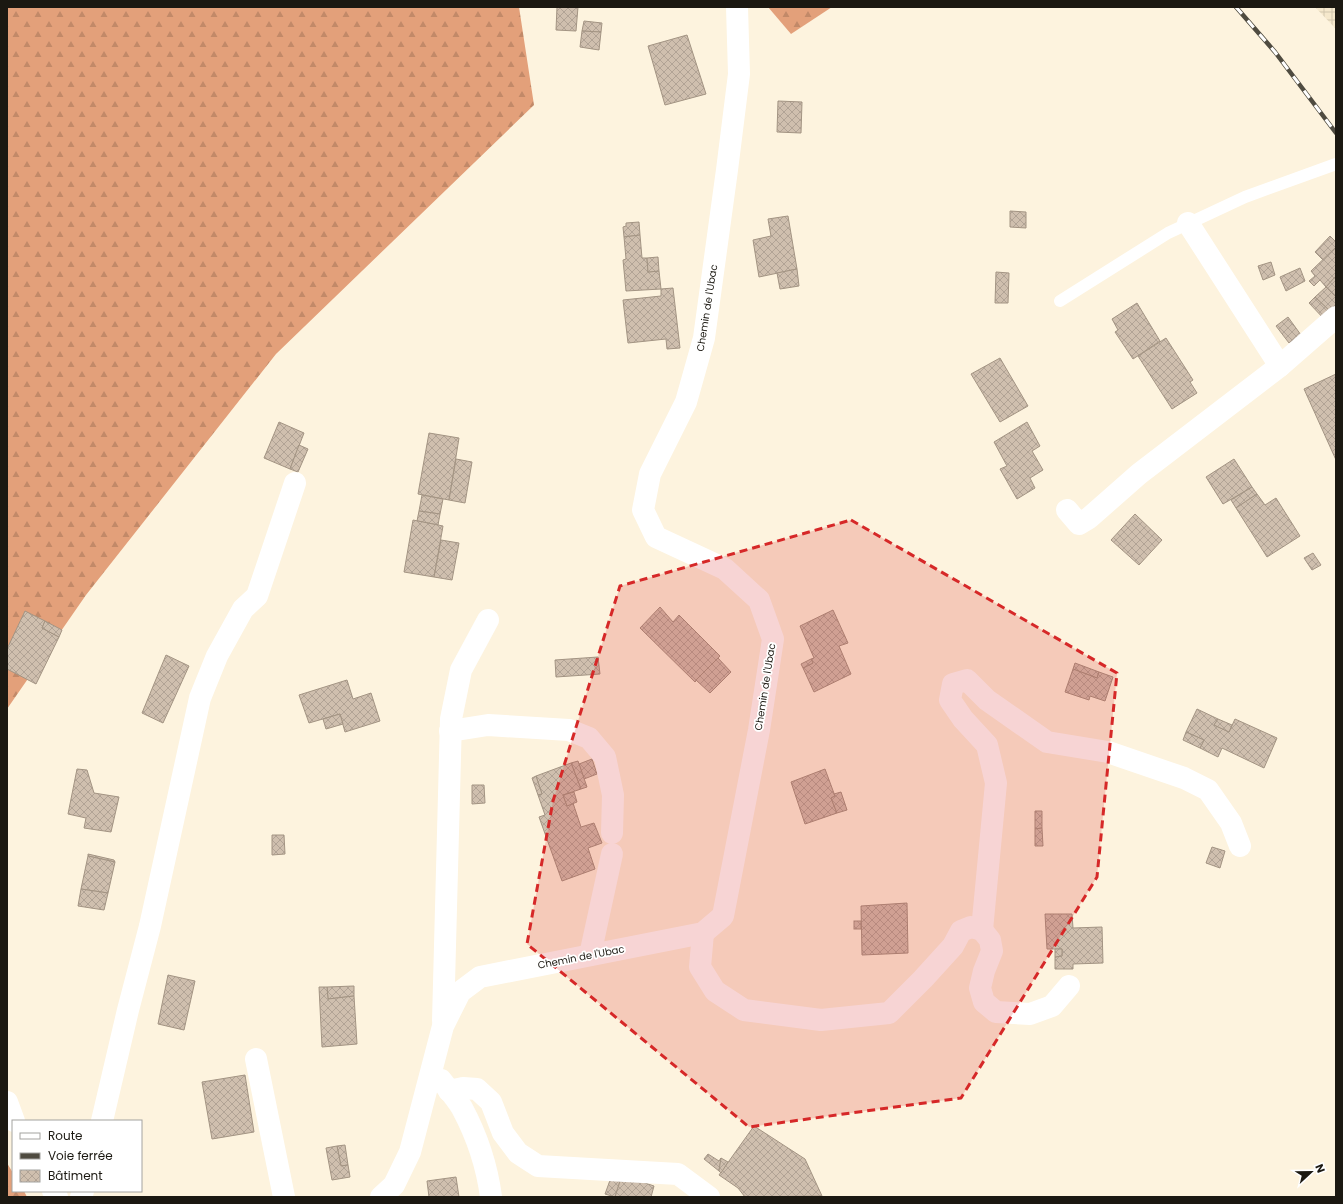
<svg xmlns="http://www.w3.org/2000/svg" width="1343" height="1204" font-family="Poppins,sans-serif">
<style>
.industrial{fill:url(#industrial-grid)}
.forest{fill:url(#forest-firs)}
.building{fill:url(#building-cross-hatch);stroke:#a39483}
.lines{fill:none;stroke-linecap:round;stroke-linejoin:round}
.service{stroke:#fff;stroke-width:12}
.minor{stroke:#fff;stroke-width:22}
.rail-casing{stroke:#4f4b40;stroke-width:4.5}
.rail{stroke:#fff;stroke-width:3;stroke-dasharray:9;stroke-linecap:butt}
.marked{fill:#d62828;fill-opacity:0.2;stroke:#d62828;stroke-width:3;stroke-dasharray:8 5;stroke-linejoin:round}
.labels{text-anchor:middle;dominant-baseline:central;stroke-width:3.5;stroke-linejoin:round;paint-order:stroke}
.street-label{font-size:10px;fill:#1b1811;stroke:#fff}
</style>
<defs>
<pattern id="industrial-grid" width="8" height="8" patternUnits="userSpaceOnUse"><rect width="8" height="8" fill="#f5e8cc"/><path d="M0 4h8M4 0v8" fill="none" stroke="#d1c6ae"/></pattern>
<pattern id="forest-firs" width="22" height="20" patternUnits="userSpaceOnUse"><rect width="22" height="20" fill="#e3a07a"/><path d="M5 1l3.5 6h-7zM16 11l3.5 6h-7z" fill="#c28968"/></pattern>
<pattern id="building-cross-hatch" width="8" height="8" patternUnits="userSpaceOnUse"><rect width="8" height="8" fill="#cfbfae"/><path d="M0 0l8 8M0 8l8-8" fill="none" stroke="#b1a395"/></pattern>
</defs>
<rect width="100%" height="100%" fill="#fdf3de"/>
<!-- industrial -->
<path class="industrial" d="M 1315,7 L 1336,7 L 1336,29 Z"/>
<!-- forest -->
<g class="forest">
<path d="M 7,7 L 519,7 L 534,105 L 276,354 L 86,595 L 7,709 Z"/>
<path d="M 768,7 L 832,7 L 791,34 Z"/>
<path d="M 7,1163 L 13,1173 L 13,1191 L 24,1191 L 27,1197 L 7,1197 Z"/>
</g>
<!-- building -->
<g class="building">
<path d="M 557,7 L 578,7 L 576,31 L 556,30 Z"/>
<path d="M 584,21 L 602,23 L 601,32 L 582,31 Z"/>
<path d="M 582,31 L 601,32 L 599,50 L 580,47 Z"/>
<path d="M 687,35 L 706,94 L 665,105 L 648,46 Z"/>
<path d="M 778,101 L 802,102 L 801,133 L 777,132 Z"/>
<path d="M 1010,211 L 1026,212 L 1026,228 L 1010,227 Z"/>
<path d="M 788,216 L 797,269 L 759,277 L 753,240 L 771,236 L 768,219 Z"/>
<path d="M 639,222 L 640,235 L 624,237 L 623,227 L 626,226 L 626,223 Z"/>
<path d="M 640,235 L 642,258 L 647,258 L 648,272 L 659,271 L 661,289 L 626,291 L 623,260 L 626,259 L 624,237 Z"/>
<path d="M 1330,236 L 1336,242 L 1336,247 L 1323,260 L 1315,252 Z"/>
<path d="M 1336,247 L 1336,276 L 1326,287 L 1320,280 L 1314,286 L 1309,281 L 1315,276 L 1311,271 Z"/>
<path d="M 658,257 L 659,271 L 648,272 L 647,258 Z"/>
<path d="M 1271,262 L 1275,275 L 1263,280 L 1258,266 Z"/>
<path d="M 1300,268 L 1305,281 L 1286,291 L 1280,277 Z"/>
<path d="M 797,269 L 799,286 L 780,289 L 777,273 Z"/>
<path d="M 996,272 L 1009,273 L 1008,303 L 995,303 Z"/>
<path d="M 1336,276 L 1336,297 L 1326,287 Z"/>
<path d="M 1326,287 L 1336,297 L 1336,311 L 1333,314 L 1315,297 Z"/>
<path d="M 673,288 L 680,348 L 667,349 L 666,339 L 628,343 L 623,300 L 661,296 L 661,289 Z"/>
<path d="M 1315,297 L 1333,314 L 1326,321 L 1309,303 Z"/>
<path d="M 1137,303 L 1160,341 L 1133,359 L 1115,332 L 1118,330 L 1112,319 Z"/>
<path d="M 1288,317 L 1301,335 L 1289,343 L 1276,326 Z"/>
<path d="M 1166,338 L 1193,380 L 1190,382 L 1197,393 L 1172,409 L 1138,356 Z"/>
<path d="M 1000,358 L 1028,406 L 1000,422 L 971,374 Z"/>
<path d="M 1336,374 L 1336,460 L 1304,389 Z"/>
<path d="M 279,422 L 304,433 L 290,469 L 264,458 Z"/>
<path d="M 1027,422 L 1040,446 L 1032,451 L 1043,470 L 1030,478 L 1035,488 L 1017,499 L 1000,469 L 1007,466 L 994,442 Z"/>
<path d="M 429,433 L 459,438 L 449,500 L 418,494 Z"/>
<path d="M 299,445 L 308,449 L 298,472 L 290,469 Z"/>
<path d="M 456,459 L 472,462 L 465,503 L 449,500 Z"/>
<path d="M 1234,459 L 1252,487 L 1223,504 L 1206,477 Z"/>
<path d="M 1252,487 L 1257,494 L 1236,508 L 1231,500 Z"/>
<path d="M 1257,494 L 1265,505 L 1276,498 L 1300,536 L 1267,557 L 1236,508 Z"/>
<path d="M 422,495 L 443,499 L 440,514 L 419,511 Z"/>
<path d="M 419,511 L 440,514 L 438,525 L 417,521 Z"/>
<path d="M 1135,514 L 1162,540 L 1139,565 L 1111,540 Z"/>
<path d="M 413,520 L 443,526 L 434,577 L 404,572 Z"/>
<path d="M 441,540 L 459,543 L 452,580 L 434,577 Z"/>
<path d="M 1313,553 L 1321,565 L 1312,570 L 1304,558 Z"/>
<path d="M 660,607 L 673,622 L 679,615 L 720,656 L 695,682 L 640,628 Z"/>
<path d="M 833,610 L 848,643 L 839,646 L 851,674 L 814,692 L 803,668 L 813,663 L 811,659 L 814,658 L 800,626 Z"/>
<path d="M 25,611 L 45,621 L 42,628 L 59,637 L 36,684 L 7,669 L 7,649 Z"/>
<path d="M 45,621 L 62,630 L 59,637 L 42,628 Z"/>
<path d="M 166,655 L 189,666 L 163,723 L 142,713 Z"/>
<path d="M 598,657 L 600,674 L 556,677 L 555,660 Z"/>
<path d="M 718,658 L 731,672 L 710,693 L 696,680 Z"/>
<path d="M 811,659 L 813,663 L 803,668 L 801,664 Z"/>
<path d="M 1075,663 L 1099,672 L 1097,678 L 1073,669 Z"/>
<path d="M 1073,669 L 1097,678 L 1099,672 L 1113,677 L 1105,701 L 1090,696 L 1089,700 L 1065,692 Z"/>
<path d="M 347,680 L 353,699 L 371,693 L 380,721 L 345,732 L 340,714 L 309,723 L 299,695 Z"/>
<path d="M 1197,709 L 1218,719 L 1214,725 L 1229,732 L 1235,719 L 1277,738 L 1264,768 L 1222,748 L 1218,757 L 1200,748 L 1204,740 L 1186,732 Z"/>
<path d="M 340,714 L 343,724 L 326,729 L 323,719 Z"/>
<path d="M 1218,719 L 1232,725 L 1229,732 L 1214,725 Z"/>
<path d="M 1186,732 L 1204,740 L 1200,748 L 1183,740 Z"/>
<path d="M 592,759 L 597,774 L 584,779 L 579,764 Z"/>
<path d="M 578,761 L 587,787 L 581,789 L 571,763 Z"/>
<path d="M 571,763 L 581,789 L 563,795 L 567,806 L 573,803 L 581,827 L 594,823 L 602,843 L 588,848 L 595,869 L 562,881 L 539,817 L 545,815 L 538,795 L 542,794 L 536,776 Z"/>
<path d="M 77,769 L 87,770 L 94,793 L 119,797 L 111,832 L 84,828 L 86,818 L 68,814 Z"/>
<path d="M 825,769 L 835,796 L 831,798 L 837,813 L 805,824 L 791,782 Z"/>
<path d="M 536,776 L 542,794 L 538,795 L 532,778 Z"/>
<path d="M 472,785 L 484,785 L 485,803 L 472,804 Z"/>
<path d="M 574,792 L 577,802 L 567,806 L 563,795 Z"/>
<path d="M 841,792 L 847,810 L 837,813 L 831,798 L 835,796 L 834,794 Z"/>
<path d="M 1035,811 L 1042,811 L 1042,828 L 1035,829 Z"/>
<path d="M 1042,828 L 1043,846 L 1035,846 L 1035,829 Z"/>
<path d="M 272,835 L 284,835 L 285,854 L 272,855 Z"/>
<path d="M 1212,847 L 1225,851 L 1220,868 L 1206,863 Z"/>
<path d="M 88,854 L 114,860 L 115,862 L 88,856 Z"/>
<path d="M 88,856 L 115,862 L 108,893 L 81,889 Z"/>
<path d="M 81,889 L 108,893 L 104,910 L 78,906 Z"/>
<path d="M 907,903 L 908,953 L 862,955 L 861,906 Z"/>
<path d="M 1045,914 L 1072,914 L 1073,928 L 1102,927 L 1103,963 L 1073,964 L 1073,969 L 1055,969 L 1055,957 L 1062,956 L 1062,949 L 1047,949 Z"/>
<rect x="854" y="921" width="7" height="8"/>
<path d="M 1055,949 L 1062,949 L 1062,956 L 1055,957 Z"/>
<path d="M 168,975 L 195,981 L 184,1030 L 158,1024 Z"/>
<path d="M 354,986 L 354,996 L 328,999 L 327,987 Z"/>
<path d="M 319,987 L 327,987 L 328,999 L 354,996 L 357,1044 L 322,1047 Z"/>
<path d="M 245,1075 L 254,1132 L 212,1139 L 202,1082 Z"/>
<path d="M 754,1126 L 805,1159 L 822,1196 L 745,1197 L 738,1188 L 719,1175 Z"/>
<path d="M 345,1145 L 348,1165 L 341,1166 L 337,1146 Z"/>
<path d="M 337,1146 L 341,1166 L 348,1165 L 350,1177 L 332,1180 L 326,1148 Z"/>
<path d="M 708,1154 L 719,1161 L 721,1158 L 719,1171 L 704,1159 Z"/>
<path d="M 721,1158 L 728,1162 L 721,1173 L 719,1171 Z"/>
<path d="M 613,1172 L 622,1175 L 615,1197 L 605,1194 Z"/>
<path d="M 622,1175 L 654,1186 L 651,1197 L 615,1197 Z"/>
<path d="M 456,1177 L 459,1197 L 429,1197 L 427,1181 Z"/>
</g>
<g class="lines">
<!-- service -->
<path class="service" d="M 1060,301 L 1168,233 L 1245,197 L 1336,164"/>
<!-- minor -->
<g class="minor">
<path d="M 1188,223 L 1280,366"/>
<path d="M 1067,510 L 1079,524 L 1089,518 L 1139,474 L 1280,366 L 1336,317"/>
<path d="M 450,731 L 488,725 L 569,730 L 589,738 L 605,757 L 613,795 L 612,833"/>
<path d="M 982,930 L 990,940 L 992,951 L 984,971 L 980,988 L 984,1002 L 996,1012 L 1030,1014 L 1052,1006 L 1069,986"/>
<path d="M 703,933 L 700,967 L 715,991 L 744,1010 L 821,1020 L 889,1013 L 923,979 L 953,946 L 961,931 L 971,927 L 982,930 L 996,783 L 987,745 L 963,719 L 950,700 L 953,684 L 967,680 L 987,700 L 1047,742 L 1108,752 L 1184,778 L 1208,790 L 1231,823 L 1240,846"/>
<path d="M 590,955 L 612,854"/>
<path d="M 443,1021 L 451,719 L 461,670 L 488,620"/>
<path d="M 256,1059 L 284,1197"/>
<path d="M 441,1080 C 448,1089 456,1098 462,1108 C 477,1136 487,1166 491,1197"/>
<path d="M 449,1091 L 463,1088 L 477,1089 L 491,1102 L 503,1133 L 518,1153 L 538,1166 L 678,1174 L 709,1197"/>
<path d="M 7,1102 L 14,1121"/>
<path d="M 102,1121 L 128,1010 L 150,926 L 200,698 L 217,656 L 243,609 L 257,596 L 295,483"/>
<path d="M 53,1191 L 57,1197"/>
<path d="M 81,1197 L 83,1191"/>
<path d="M 381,1197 L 394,1185 L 410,1152 L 443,1026 L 460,992 L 480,977 L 703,933 L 723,916 L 759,730 L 773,639 L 759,600 L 725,569 L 656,537 L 643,510 L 650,474 L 686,402 L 704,338 L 727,170 L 739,74 L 737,7"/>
</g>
<defs>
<path id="rail" d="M 1236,7 L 1275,52 L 1336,133"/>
</defs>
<!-- rail casing -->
<use href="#rail" class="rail-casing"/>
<!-- rail -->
<use href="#rail" class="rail"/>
</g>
<!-- marked area -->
<path class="marked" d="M 851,520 L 1117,673 L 1097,877 L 961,1098 L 749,1127 L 527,944 L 553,801 L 620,586 Z"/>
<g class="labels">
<!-- street labels -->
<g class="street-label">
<text transform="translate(707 308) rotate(-81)">Chemin de l'Ubac</text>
<text transform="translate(765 687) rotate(-81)">Chemin de l'Ubac</text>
<text transform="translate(581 957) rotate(-11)">Chemin de l'Ubac</text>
</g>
</g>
<!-- border -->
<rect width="1343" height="1204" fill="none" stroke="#1b1811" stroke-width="16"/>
<!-- legend -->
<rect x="12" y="1120" width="130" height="72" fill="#ffffff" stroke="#a4a3a0"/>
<rect x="20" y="1133" width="20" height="6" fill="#ffffff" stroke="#a4a3a0"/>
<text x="48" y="1140" font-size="12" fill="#1b1811">Route</text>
<rect x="20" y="1153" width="20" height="6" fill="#4f4b40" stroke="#a4a3a0"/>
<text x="48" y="1160" font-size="12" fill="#1b1811">Voie ferrée</text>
<rect x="20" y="1170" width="20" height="12" fill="url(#building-cross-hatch)" stroke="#a4a3a0"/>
<text x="48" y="1180" font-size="12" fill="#1b1811">Bâtiment</text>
<!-- north arrow -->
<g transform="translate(1311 1172) rotate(68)" stroke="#ffffff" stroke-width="3" paint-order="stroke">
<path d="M0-3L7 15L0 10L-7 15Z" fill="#1b1811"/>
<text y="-6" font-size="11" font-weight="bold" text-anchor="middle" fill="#1b1811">N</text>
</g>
</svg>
